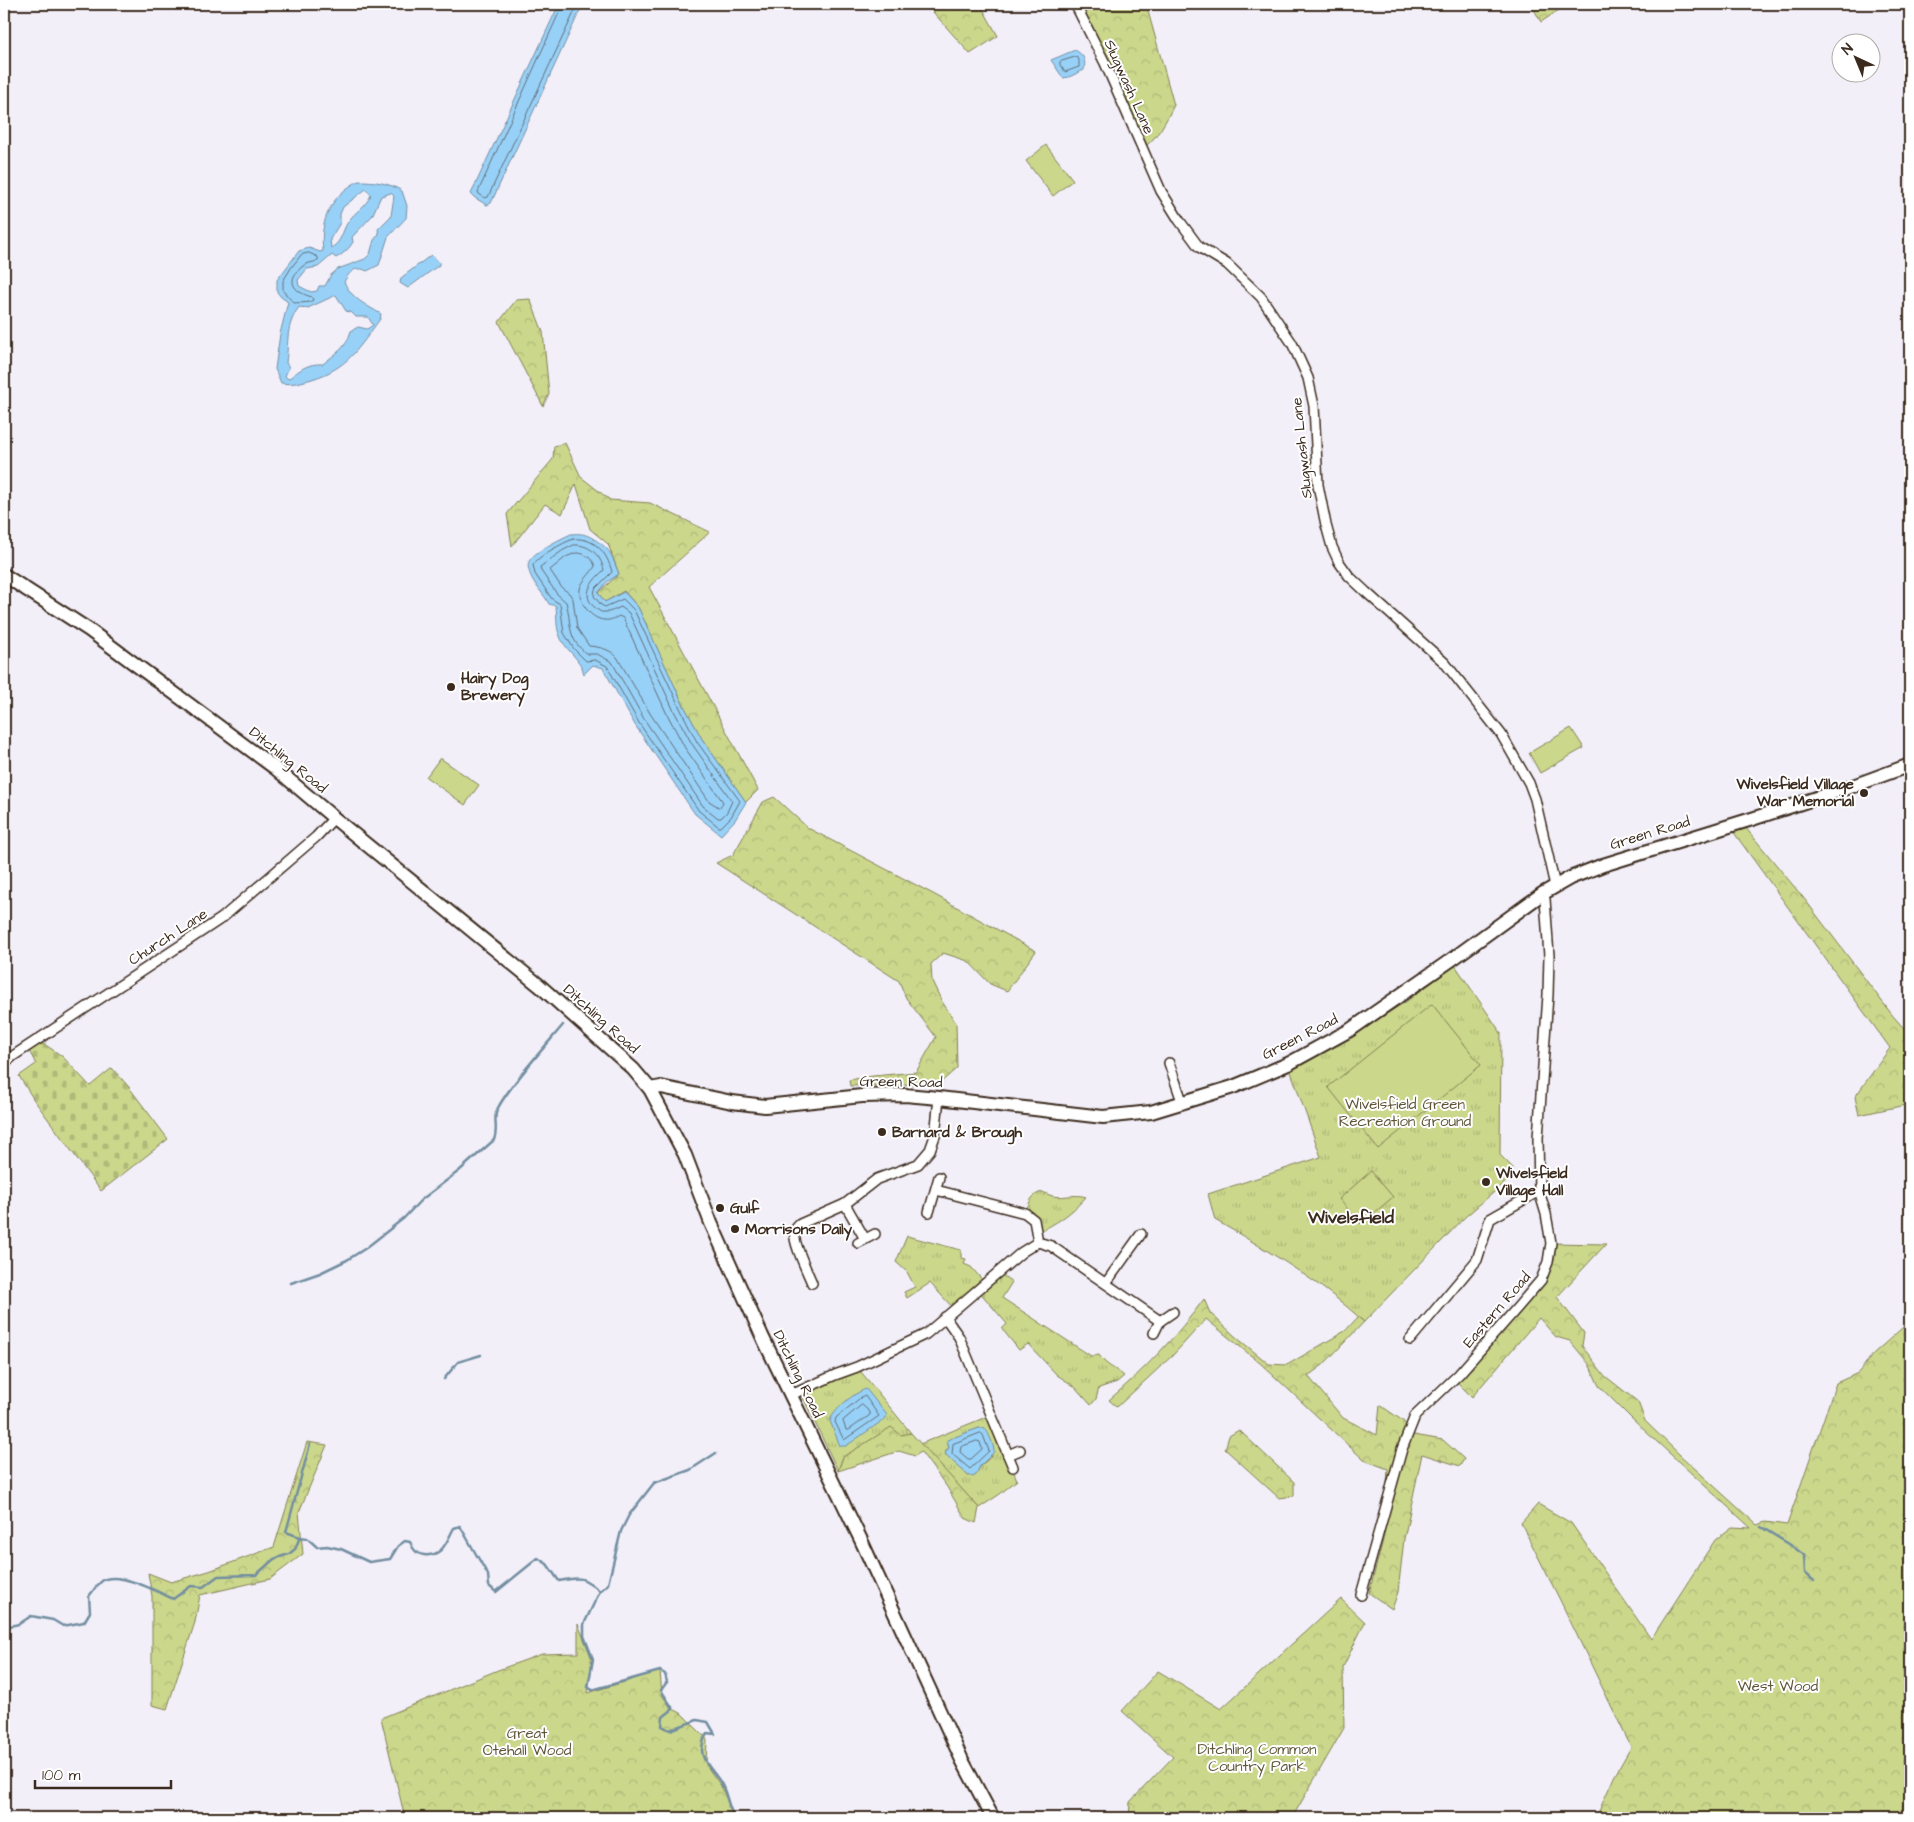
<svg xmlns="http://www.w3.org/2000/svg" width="1914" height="1822" font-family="'Architects Daughter',sans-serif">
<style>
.grass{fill:url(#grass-tufts);stroke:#838054;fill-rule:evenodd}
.forest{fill:url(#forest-crowns);stroke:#838054}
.cemetery{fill:url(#cemetery-stones);stroke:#838054}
.pitch{fill:#cbd78b;stroke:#838054}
.water{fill:#98d1f8;stroke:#738ea1;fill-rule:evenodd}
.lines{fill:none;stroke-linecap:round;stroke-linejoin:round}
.shore{stroke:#606d75;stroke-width:1}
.stream{stroke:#738ea1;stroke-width:2.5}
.street-casing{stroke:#3b2a1e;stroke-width:12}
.secondary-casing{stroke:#3b2a1e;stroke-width:16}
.street{stroke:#fff;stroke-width:9}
.secondary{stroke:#fff;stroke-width:12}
.poi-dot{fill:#3b2a1e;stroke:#fff;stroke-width:2}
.labels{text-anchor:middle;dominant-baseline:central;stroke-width:4;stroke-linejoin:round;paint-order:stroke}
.street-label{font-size:15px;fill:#3b2a1e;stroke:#fff}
.poi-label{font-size:15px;font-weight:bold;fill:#3b2a1e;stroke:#fff;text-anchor:start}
.park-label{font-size:15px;fill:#5f5539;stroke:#fff}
.quarter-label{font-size:18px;font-weight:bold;fill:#3b2a1e;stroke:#fff}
</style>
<defs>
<pattern id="grass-tufts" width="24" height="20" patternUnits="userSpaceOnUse" patternTransform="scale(1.25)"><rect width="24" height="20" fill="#cbd78b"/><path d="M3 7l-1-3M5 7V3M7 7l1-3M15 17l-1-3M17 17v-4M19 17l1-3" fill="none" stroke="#afb978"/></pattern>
<pattern id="forest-crowns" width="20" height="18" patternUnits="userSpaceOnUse" patternTransform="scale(1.25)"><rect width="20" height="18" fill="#cbd78b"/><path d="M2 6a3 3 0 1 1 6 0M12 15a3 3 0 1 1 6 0" fill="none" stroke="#afb978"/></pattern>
<pattern id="cemetery-stones" width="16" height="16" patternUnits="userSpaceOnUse" patternTransform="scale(1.25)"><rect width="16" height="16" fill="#cbd78b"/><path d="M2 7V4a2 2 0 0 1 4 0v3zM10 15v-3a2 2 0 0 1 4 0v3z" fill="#afb978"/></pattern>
</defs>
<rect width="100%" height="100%" fill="#f2eff9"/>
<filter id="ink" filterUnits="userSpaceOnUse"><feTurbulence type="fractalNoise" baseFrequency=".02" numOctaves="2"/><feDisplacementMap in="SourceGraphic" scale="10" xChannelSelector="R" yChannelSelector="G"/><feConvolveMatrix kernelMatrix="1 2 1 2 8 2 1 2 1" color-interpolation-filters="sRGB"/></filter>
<g filter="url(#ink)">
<!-- grass -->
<g class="grass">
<path d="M 1455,965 L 1501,1033 L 1500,1155 L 1513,1168 L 1507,1181 L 1465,1217 L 1364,1322 C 1323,1283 1264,1248 1215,1220 L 1208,1194 L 1321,1157 L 1290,1069 L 1359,1031 L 1407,1001 Z"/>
<path d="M 1043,1192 C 1060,1202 1070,1192 1086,1197 C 1071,1214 1056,1224 1036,1233 L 1025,1213 C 1030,1202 1031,1194 1043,1192 Z"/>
<path d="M 907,1236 L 961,1250 L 961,1258 L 966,1259 L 964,1264 L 971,1267 L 985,1283 L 998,1272 L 1012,1282 L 1002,1298 L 1091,1356 L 1099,1355 C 1107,1367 1114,1367 1124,1376 L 1117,1382 L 1099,1388 L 1096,1399 L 1091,1405 L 1074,1386 L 1057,1375 L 1028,1344 L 1019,1350 L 1002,1329 L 1007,1324 L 978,1290 L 954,1309 L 930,1283 L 907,1298 L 904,1292 L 915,1287 L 907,1272 L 896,1262 Z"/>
<path d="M 857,1367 L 911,1433 L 843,1457 L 838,1471 L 800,1391 Z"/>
<path d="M 991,1415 L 1017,1480 L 1000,1494 L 979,1508 L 920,1444 ZM 979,1428 L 985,1428 L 992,1456 L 980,1466 L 976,1475 L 968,1476 L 960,1467 L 946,1456 L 946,1450 L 949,1448 L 947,1441 Z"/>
</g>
<!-- forest -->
<g class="forest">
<path d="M 926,4 L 980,4 L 998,36 L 970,54 Z"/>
<path d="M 1074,4 L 1146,4 L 1174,105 C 1166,121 1157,140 1141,149 Z"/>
<path d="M 1531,4 L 1568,4 L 1541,22 Z"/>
<path d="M 530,299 L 543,332 L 549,394 L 543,406 L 499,322 L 516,300 Z"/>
<path d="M 565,443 L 581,477 L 610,500 L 650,503 L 710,532 L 649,587 L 758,790 L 746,802 L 702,739 L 683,704 L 638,607 L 624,591 L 605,602 L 598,593 L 619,574 L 608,544 L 590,529 L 576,484 L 562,514 L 545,504 L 512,546 L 507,514 L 553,459 L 554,446 Z"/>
<path d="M 774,797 L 808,828 L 935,895 L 1036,951 L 1007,991 L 990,984 L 968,961 L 943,953 L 931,964 L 932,981 L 941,1000 L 956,1023 L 957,1068 L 939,1084 L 850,1086 L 849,1080 L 873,1076 L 916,1072 L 936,1037 L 906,998 L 899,981 L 716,863 L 733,855 L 763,802 Z"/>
<path d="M 1745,827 L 1806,901 L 1893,1016 L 1910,1035 L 1910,1104 L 1859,1115 L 1855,1097 L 1890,1048 L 1732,830 Z"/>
<path d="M 1551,1243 L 1606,1244 L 1557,1297 L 1584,1333 L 1582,1346 L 1605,1376 L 1638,1402 L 1645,1421 L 1681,1456 L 1757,1525 L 1765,1522 L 1787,1525 L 1836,1383 L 1858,1373 L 1874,1353 L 1910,1321 L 1910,1818 L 1596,1818 L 1614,1777 L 1631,1747 L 1560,1600 L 1521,1523 L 1538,1504 L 1571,1523 L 1651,1639 L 1715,1540 L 1732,1527 L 1751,1528 L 1632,1419 L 1599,1386 L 1589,1364 L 1570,1341 L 1556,1337 L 1539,1318 L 1472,1397 L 1454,1379 L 1541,1280 Z"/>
<path d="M 1204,1299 L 1210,1313 L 1236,1337 L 1269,1364 L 1287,1365 L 1345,1331 L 1358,1317 L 1364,1322 L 1323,1365 L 1308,1376 L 1343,1418 L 1377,1435 L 1380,1405 L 1403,1421 L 1414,1435 L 1443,1440 L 1464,1459 L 1460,1466 L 1422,1454 L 1404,1539 L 1398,1592 L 1392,1609 L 1369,1593 L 1383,1540 L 1388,1469 L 1364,1460 L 1260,1363 L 1206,1319 L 1174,1354 L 1117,1407 L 1109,1400 C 1144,1370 1176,1337 1204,1299 Z"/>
<path d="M 891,1427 L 901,1435 L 911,1433 L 979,1508 L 976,1523 L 965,1518 L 947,1487 L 921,1452 L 915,1456 L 899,1451 L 838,1471 L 843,1457 Z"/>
<path d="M 1239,1430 L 1294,1482 L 1294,1496 L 1279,1498 L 1225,1449 L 1229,1436 Z"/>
<path d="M 307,1442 L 327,1445 L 299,1512 L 303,1554 L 270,1579 L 200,1595 L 195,1622 L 167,1709 L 152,1705 L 152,1596 L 148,1573 L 171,1582 L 209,1571 L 274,1547 Z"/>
<path d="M 1341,1599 L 1365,1622 L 1343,1667 L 1344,1728 L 1292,1818 L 1129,1818 L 1130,1802 L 1173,1757 L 1122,1711 L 1158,1671 L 1221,1709 Z"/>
<path d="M 578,1624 L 592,1659 L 588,1693 L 660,1671 L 662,1695 L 671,1708 L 681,1713 L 707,1739 L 706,1765 L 721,1786 L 734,1818 L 405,1818 L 381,1718 L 498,1670 L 542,1654 L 578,1653 Z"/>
</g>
<!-- cemetery -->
<path class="cemetery" d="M 41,1044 L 44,1044 L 62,1056 L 90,1086 L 112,1068 L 128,1086 L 168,1139 L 101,1191 L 34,1100 L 19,1076 L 36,1064 L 29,1051 Z"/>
<!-- pitch -->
<g class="pitch">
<path d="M 1046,145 L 1073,180 L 1053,196 L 1026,161 Z"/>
<path d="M 1571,728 L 1584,748 L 1540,773 L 1529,753 Z"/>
<path d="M 440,758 L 479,785 L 465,805 L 426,777 Z"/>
<path d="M 1432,1004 L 1481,1065 L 1378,1149 L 1328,1087 Z"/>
<path d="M 1371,1171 L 1393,1197 L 1361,1224 L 1339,1199 Z"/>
</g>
<!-- water -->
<g class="water">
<path d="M 559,4 L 583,4 L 491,203 L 487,205 L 475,198 L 471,194 Z"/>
<path d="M 1075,50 C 1084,55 1086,60 1084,70 L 1069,77 L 1063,78 L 1051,60 Z"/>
<path d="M 359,181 C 375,181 389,183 402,191 L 407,206 L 406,218 L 388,237 L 379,265 L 367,271 C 356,265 349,272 344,282 C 352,299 366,305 381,314 L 380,319 C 358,349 348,368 312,379 C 301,382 292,385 281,383 L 275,369 L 280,334 L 288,302 L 281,297 L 277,292 L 277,280 L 299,251 L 309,248 L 320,252 L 323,251 C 319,220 332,194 359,181 ZM 366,189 L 371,195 C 365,208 355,211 348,222 C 342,231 342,242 331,248 L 330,239 L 340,223 L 340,214 L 343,207 ZM 391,193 L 394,196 L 391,216 L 378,229 L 379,234 L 374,240 L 370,254 L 365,259 L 338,269 L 331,275 L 325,286 L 319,286 L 317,291 L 311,292 L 299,286 L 298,280 L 307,269 L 318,267 L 332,255 L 336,258 C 343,254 349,249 353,242 L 352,237 L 372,216 L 381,196 ZM 336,295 L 346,311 L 352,313 L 356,317 L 368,317 L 373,325 L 367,329 L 358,327 L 351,331 C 346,349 337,352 323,364 C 307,363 300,370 288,379 L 285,376 L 289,367 L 286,363 C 289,340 285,327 299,307 L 308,308 Z"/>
<path d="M 431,255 L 439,262 L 439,265 L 408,288 L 400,283 L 401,278 Z"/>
<path d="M 571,534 C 581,533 586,534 594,539 C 612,550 611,555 619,574 L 607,582 L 598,593 L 605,602 L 624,592 L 638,607 L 683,704 L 702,739 L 746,802 L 735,820 L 721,835 L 695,814 L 635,725 L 603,668 L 593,665 L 584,674 C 581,658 564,650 559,634 C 556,626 557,615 556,606 L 549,604 C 544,594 534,585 530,574 C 529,570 527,566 529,562 C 531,553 562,538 571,534 Z"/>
<path d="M 866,1389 L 887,1415 L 885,1419 L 846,1446 L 840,1446 L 830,1421 C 834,1409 854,1393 866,1389 Z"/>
<path d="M 979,1428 L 985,1428 C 989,1434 994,1445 994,1452 L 980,1466 L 976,1475 L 973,1477 C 968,1476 947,1457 945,1453 L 949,1448 L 947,1440 Z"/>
</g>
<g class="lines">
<!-- shore -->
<g class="shore">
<path d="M 563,4 L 478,192 L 479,194 L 485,198 L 488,197 L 578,4"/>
<path d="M 1076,57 L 1079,60 L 1079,67 L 1065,72 L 1060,65 L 1060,62 Z"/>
<path d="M 309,253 L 318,257 L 318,260 C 314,263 308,262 303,266 C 285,280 293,292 312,297 L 313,300 C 308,304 300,302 294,303 L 283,291 L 283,281 L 291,268 L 301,255 Z"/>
<path d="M 573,539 C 594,537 607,552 612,572 L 595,589 L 594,596 L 601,605 L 605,607 L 623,599 L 634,610 L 679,706 L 697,742 L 740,801 L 731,817 L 721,827 L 719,827 L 699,811 L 639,723 L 607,666 L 595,660 L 586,661 L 574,649 L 564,633 L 560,604 L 552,599 L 535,574 L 533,565 C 538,556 563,543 573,539 Z"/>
<path d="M 574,545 C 590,544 601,556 604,570 C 590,583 578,598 601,612 L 609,612 L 621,607 L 629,613 L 673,709 L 692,744 L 732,801 L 727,812 L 721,818 L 718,818 L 703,806 L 644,719 L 612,662 L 597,654 L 587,654 C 566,638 572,623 566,602 L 557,594 L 541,571 L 540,567 L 562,551 Z"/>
<path d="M 576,553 C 584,552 593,559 595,566 C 591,574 582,580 580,589 C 578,602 591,619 604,620 C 610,621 615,618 619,616 L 623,618 L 666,712 L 685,748 L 723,802 L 720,808 L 709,801 L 651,715 L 617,657 C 610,649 600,647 589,646 L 577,628 L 573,599 L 569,593 L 562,588 L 550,570 L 566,557 Z"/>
<path d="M 863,1396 L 865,1396 L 879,1416 L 844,1440 L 835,1422 L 836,1418 Z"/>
<path d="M 862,1405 L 870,1412 L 870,1415 L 849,1430 L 846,1430 L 843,1421 Z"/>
<path d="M 981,1433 L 983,1435 L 989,1451 L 970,1469 L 952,1454 L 953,1444 Z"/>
<path d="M 977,1441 L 980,1442 L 982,1449 L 971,1459 L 968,1459 L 960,1452 L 961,1447 Z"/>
</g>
<!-- stream -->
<g class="stream">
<path d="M 291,1283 L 320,1273 L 347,1260 L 366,1248 L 404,1218 L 421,1200 L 459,1171 L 494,1140 C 498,1130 494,1122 496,1113 C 500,1096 550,1041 563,1025"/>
<path d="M 444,1379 L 458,1362 L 481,1355"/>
<path d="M 716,1453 L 690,1470 L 654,1483 L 629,1515 L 621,1531 L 608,1584 L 600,1591 L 584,1624 L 584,1636 L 593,1659 L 588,1687 L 592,1690 L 660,1671 L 665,1674 L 667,1682 L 661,1690 L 673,1709 L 663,1717 L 662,1726 L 670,1730 L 697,1720 L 708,1722 L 715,1734 L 707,1733 C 693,1759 712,1766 722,1785 C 728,1796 728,1809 735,1818"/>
<path d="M 1761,1527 L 1789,1544 L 1804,1555 L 1805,1573 L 1814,1581"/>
<path d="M 300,1537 L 286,1532 L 310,1444"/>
<path d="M 4,1626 L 5,1627 L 19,1624 L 31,1616 L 53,1620 L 63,1626 L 84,1622 L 90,1612 L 89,1596 C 93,1591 97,1585 102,1581 C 117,1570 159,1592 173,1599 L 191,1586 L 203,1587 L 218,1576 L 256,1575 L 274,1559 L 289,1554 L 295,1549 L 300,1537 L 307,1538 L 317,1547 L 327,1546 L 341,1549 L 369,1562 L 390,1559 L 398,1546 L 405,1541 L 410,1542 C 413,1549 416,1554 424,1555 C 443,1557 446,1542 454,1528 L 460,1526 L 488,1575 L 489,1586 L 496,1592 L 538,1558 L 547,1564 L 559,1581 C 581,1576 583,1577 600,1591"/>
</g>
<defs>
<g id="street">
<path d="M 1075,4 L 1105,63 L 1161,191 L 1179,220 L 1199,247 L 1227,264 L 1261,297 L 1292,343 L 1308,378 L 1314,406 L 1318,485 L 1326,525 L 1332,547 L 1339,562 L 1349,576 L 1366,592 L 1445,663 L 1501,734 L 1529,783 L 1535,799 L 1555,886"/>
<path d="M 1169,1063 L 1183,1104"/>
<path d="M 4,1064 L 13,1056 L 222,918 L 316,837 L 334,818"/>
<path d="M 936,1190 L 1025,1213 L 1034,1220 L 1038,1242 L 1051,1246 L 1160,1321"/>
<path d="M 845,1204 L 865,1239"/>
<path d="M 929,1212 L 939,1177"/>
<path d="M 858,1243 L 875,1234"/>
<path d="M 812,1283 C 808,1273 791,1239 795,1230 C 796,1228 799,1225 800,1224 L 845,1204 L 877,1179 L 918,1164 L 930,1150 L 935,1136 L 939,1098"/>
<path d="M 1106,1283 L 1141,1234"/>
<path d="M 945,1317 L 959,1337 L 1013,1467"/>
<path d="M 1154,1333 L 1160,1321 L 1173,1312"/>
<path d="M 1410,1340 L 1477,1260 L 1490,1219 L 1539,1191"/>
<path d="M 791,1395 L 835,1375 L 857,1367 L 926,1334 L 1022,1252 L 1038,1242"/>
<path d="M 1008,1455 L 1020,1450"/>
<path d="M 1361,1595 L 1402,1449 L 1415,1416 L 1459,1374 L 1517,1308 L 1541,1280 L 1548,1262 L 1551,1243 L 1546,1214 L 1539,1191 L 1538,1138 L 1548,995 L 1549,956 L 1545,899 L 1542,894"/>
</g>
<g id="secondary">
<path d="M 4,575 L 89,630 L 275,768 L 334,818 L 540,986 L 633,1069 L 650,1089 L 685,1155 L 711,1223 L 762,1336 L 861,1540 L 962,1760 L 993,1818"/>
<path d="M 650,1089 L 661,1087 L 732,1102 L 765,1106 L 862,1096 L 905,1095 L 939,1098 L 1103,1117 L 1151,1112 L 1233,1087 L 1288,1064 L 1350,1030 L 1451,960 L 1542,894 L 1570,878 L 1603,865 L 1752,819 L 1853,786 L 1910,765"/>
</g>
</defs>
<!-- street casing -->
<use href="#street" class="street-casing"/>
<!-- secondary casing -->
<use href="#secondary" class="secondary-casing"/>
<!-- street -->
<use href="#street" class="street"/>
<!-- secondary -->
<use href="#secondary" class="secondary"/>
</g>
</g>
<!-- markers -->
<g class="poi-dot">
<circle cx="451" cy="687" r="5"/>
<circle cx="1864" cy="793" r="5"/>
<circle cx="882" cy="1132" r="5"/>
<circle cx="1486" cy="1182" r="5"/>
<circle cx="720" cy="1208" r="5"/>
<circle cx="735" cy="1229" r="5"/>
</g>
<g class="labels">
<!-- street labels -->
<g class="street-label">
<text transform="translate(1129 87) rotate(66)">Slugwash Lane</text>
<text transform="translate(1302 448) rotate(-96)">Slugwash Lane</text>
<text transform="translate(288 760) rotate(39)">Ditchling Road</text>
<text transform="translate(1650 833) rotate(-17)">Green Road</text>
<text transform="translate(168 937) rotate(-33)">Church Lane</text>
<text transform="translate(601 1019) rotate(42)">Ditchling Road</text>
<text transform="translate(1300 1037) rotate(-27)">Green Road</text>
<text transform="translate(901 1082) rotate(1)">Green Road</text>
<text transform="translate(1497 1310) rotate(-49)">Eastern Road</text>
<text transform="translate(798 1374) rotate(64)">Ditchling Road</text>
</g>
<!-- poi labels -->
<g class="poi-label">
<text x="461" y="678">Hairy Dog<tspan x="461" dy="17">Brewery</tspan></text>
<text x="1854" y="784" text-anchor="end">Wivelsfield Village<tspan x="1854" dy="17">War Memorial</tspan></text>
<text x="892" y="1132">Barnard &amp; Brough</text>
<text x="1496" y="1173">Wivelsfield<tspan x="1496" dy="17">Village Hall</tspan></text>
<text x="730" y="1208">Gulf</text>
<text x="745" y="1229">Morrisons Daily</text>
</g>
<!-- park labels -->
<g class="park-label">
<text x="1405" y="1104">Wivelsfield Green<tspan x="1405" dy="17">Recreation Ground</tspan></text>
<text x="1778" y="1686">West Wood</text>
<text x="527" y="1733">Great<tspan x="527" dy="17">Otehall Wood</tspan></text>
<text x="1257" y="1749">Ditchling Common<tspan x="1257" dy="17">Country Park</tspan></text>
</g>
<!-- quarter labels -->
<g class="quarter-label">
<text x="1351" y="1217">Wivelsfield</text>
</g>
</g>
<!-- margin -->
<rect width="1914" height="1822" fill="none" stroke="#fff" stroke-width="20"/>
<rect x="10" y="10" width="1894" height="1802" fill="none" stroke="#3b2a1e" stroke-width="2" filter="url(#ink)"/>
<!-- north arrow -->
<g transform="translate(1856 58) rotate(316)"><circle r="24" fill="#ffffff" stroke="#b1aaa5"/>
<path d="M0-4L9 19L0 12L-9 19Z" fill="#3b2a1e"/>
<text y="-8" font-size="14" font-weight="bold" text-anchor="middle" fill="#3b2a1e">N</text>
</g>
<!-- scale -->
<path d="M35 1780v8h136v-8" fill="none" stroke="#3b2a1e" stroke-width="2.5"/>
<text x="42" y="1780" font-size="15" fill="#3b2a1e" stroke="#ffffff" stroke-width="4" paint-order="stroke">100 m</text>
</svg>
